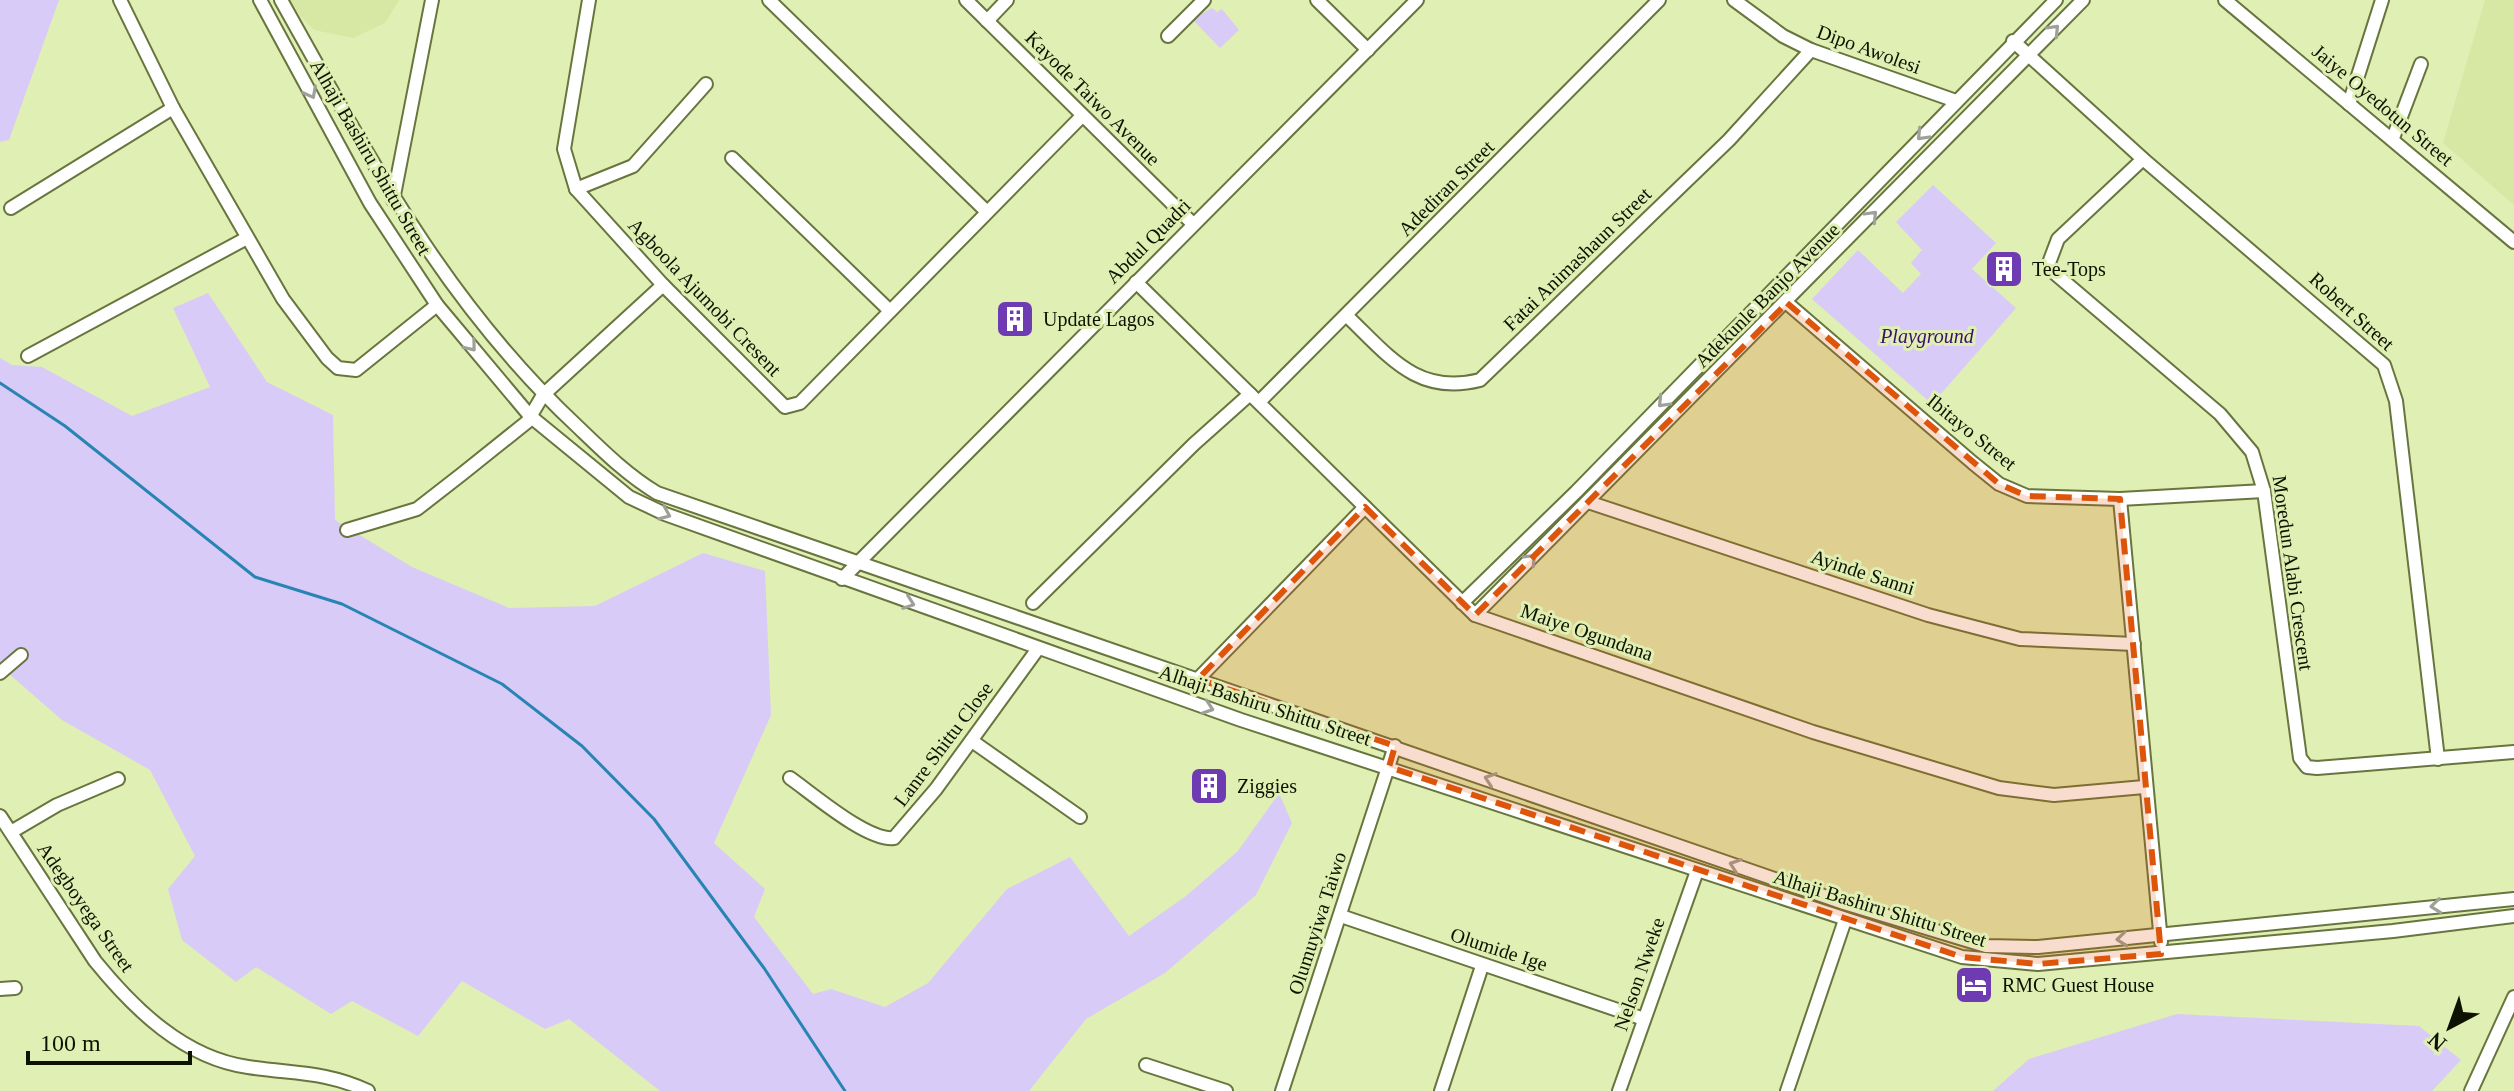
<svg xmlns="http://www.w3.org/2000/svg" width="2514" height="1091" font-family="Georgia,serif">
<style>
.built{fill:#d6e8a4}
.green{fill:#d9cbf7}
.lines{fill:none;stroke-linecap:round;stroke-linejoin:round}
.stream{stroke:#2884b2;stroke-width:3}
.minor-casing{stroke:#68753e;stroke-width:16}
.minor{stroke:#fff;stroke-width:12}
.oneway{stroke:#9fa099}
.marked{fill:#dd550b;fill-opacity:0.2;stroke:#dd550b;stroke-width:6;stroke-dasharray:16 10;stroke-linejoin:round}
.labels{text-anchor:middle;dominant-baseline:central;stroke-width:6;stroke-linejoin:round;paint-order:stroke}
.street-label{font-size:20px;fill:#0e1200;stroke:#e0efb3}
.poi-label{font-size:20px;fill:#0e1200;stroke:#e0efb3;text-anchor:start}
.park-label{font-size:20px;font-style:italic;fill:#3d0e6c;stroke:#e0efb3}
</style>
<rect width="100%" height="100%" fill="#e0efb3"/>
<!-- built -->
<g class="built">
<path d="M 285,0 L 399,0 L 385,23 L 353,38 L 314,30 Z"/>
<path d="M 2485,0 L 2514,0 L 2514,205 L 2443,143 Z"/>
</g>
<!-- green -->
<g class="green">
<path d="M 0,0 L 59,0 L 9,140 L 0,142 Z"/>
<path d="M 1212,8 L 1217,12 L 1222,9 L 1239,30 L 1220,48 L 1192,19 Z"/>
<path d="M 1933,185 L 1996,243 L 1972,269 L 2016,308 L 1932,404 L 1812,299 L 1858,250 L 1903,293 L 1921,274 L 1911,263 L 1922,250 L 1896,222 Z"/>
<path d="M 208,293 L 267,382 L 333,415 L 335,520 L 412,567 L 509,608 L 595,606 L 703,553 L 765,571 L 771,715 L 714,843 L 765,889 L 754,917 L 813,994 L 831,989 L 885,1007 L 928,983 L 1007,889 L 1070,857 L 1129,936 L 1186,896 L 1238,851 L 1279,793 L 1292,823 L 1256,895 L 1165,973 L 1086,1019 L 1029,1091 L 660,1091 L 569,1019 L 545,1029 L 462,981 L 418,1036 L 352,1001 L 331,1014 L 256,967 L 236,982 L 182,940 L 168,889 L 195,856 L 150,770 L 62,720 L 0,666 L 0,358 L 12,365 L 42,367 L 132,416 L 210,387 L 173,308 Z"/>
<path d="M 2177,1014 L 2419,1026 L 2461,1060 L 2432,1091 L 1993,1091 L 2029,1059 Z"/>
</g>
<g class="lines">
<!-- stream -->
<path class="stream" d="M 0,383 L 65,426 L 255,577 L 342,604 L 502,684 L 582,746 L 654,819 L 764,968 L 845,1091"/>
<defs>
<g id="minor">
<path d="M 120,0 L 173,108 L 283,299 L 327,358 L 338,368 L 356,370 L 437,305"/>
<path d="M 260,0 L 370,203 L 437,305 L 530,416 L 629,497 L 665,514 L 1241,720 L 1962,957 L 2038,964 L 2393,931 L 2514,916"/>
<path d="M 281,0 C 369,157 444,302 578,427 C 603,451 627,475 657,493 L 1844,903 L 1986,946 L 2038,947 L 2514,899"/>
<path d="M 589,0 L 564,149 L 576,189 L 663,285 L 785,407 L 800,403 L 1082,116"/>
<path d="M 769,0 L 987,212"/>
<path d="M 966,0 L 1193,224"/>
<path d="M 1317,0 L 1368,50"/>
<path d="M 1734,0 L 1783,36 L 1811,50 L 1956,101"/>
<path d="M 2225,0 L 2514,242"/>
<path d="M 987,21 L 1007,0"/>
<path d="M 1168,36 L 1204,0"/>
<path d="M 2013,41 L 2143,159 L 2384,365 L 2396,401 L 2438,759"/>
<path d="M 2349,104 L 2382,0"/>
<path d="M 2393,138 L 2421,64"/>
<path d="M 732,158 L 890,311"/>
<path d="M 2143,159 L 2058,239 L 2049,263 L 2052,271 L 2220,414 L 2252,452 L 2264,491 L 2300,758 L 2307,767 L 2317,768 L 2514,752"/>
<path d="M 576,189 L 633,166 L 706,84"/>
<path d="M 393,200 L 432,0"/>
<path d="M 11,208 L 173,108"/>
<path d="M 1136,282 L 1475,615 L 1813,732 L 1999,788 L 2054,795 L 2144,787"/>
<path d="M 1787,303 L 1973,463 L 1999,484 L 2027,496 L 2120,499 L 2264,491"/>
<path d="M 1347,316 C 1389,356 1417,396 1480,380 L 1729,140 L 1811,50"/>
<path d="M 28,356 L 247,238"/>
<path d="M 1259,402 L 1659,0"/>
<path d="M 2120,499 L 2161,942"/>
<path d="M 1588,502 L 1928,615 L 2020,639 L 2134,644"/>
<path d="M 347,530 L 417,509 L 462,474 L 527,422 L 543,395 L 663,285"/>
<path d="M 842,579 L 1417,0"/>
<path d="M 1033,603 L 1194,444 L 1250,394"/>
<path d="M 1462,603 L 1576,492 L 2056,0"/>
<path d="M 1475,615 L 2083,0"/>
<path d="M 0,673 L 21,655"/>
<path d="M 1198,679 L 1365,507"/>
<path d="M 972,741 L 1080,817"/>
<path d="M 790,778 C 813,794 867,841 894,838 L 936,789 L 1037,650"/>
<path d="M 0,816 L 95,961 C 134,1009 184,1058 248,1067 C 293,1074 325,1071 368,1091"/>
<path d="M 11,832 L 57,805 L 118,779"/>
<path d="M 1341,916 L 1644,1019"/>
<path d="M 0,989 L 15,988"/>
<path d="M 1146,1065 L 1226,1091"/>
<path d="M 1282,1091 L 1395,746"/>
<path d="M 1441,1091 L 1482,966"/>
<path d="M 1619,1091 L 1697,871"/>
<path d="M 1787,1091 L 1845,920"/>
<path d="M 2471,1091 L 2514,997"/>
</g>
</defs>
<!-- minor casing -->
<use href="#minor" class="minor-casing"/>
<!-- minor -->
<use href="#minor" class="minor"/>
</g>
<!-- one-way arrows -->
<defs><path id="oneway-chevron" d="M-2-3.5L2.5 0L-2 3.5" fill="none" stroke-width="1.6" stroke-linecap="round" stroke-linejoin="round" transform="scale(2)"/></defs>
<g class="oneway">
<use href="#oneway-chevron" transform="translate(2054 30) rotate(-46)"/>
<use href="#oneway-chevron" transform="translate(311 93) rotate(62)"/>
<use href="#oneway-chevron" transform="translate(1922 135) rotate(134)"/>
<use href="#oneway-chevron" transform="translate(1872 216) rotate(-46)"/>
<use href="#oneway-chevron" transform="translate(471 346) rotate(51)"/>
<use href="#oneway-chevron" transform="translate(1663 402) rotate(134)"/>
<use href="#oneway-chevron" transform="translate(665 514) rotate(23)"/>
<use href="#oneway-chevron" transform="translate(1531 559) rotate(-45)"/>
<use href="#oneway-chevron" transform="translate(909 603) rotate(20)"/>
<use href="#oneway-chevron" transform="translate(1208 708) rotate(19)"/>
<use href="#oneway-chevron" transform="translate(1490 779) rotate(-161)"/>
<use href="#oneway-chevron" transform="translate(1735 865) rotate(-161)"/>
<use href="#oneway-chevron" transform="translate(2436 906) rotate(174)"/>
<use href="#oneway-chevron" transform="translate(2122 939) rotate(174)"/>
</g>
<!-- marked area -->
<path class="marked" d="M 1787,303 L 1999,484 L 2027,496 L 2120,499 L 2161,954 L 2038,964 L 1962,957 L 1389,767 L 1395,746 L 1198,679 L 1365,507 L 1475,615 Z"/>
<!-- icons -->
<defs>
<symbol id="building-square" viewBox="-11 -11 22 22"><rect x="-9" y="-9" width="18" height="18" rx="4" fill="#6f3bb2" stroke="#e0efb3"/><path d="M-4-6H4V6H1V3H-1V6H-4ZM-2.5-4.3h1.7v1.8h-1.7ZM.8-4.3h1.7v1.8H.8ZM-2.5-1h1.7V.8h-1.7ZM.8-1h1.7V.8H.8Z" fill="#fff"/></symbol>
<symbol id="hotel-square" viewBox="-11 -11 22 22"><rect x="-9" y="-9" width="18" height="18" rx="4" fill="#6f3bb2" stroke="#e0efb3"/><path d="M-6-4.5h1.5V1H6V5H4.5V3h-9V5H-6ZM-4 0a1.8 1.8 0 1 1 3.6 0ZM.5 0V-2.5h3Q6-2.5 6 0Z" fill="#fff"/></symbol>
</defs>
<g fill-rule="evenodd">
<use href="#building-square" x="1982" y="247" width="44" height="44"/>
<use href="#building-square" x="993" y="297" width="44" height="44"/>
<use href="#building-square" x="1187" y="764" width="44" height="44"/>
<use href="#hotel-square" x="1952" y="963" width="44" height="44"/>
</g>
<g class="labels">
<!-- street labels -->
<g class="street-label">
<text transform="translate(1869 49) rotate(20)">Dipo Awolesi</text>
<text transform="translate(1093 98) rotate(45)">Kayode Taiwo Avenue</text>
<text transform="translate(2383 105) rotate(40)">Jaiye Oyedotun Street</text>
<text transform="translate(371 157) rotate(60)">Alhaji Bashiru Shittu Street</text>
<text transform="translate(1446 188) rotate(-45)">Adediran Street</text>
<text transform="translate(1148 241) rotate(-45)">Abdul Quadri</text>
<text transform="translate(1577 259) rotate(-44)">Fatai Animashaun Street</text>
<text transform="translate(1767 295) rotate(-45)">Adekunle Banjo Avenue</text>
<text transform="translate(705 297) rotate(46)">Agboola Ajumobi Cresent</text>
<text transform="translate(2352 311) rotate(42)">Robert Street</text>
<text transform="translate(1972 432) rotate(39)">Ibitayo Street</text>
<text transform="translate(1863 572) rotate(18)">Ayinde Sanni</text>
<text transform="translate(2293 573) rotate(82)">Moredun Alabi Crescent</text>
<text transform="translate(1587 632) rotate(19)">Maiye Ogundana</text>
<text transform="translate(1265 705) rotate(18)">Alhaji Bashiru Shittu Street</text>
<text transform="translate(943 744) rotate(-53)">Lanre Shittu Close</text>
<text transform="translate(86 907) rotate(55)">Adegboyega Street</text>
<text transform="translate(1880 908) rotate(17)">Alhaji Bashiru Shittu Street</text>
<text transform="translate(1317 923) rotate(-72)">Olumuyiwa Taiwo</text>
<text transform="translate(1499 949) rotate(18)">Olumide Ige</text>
<text transform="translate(1639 974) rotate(-71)">Nelson Nweke</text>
</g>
<!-- poi labels -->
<g class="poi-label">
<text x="2032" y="269">Tee-Tops</text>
<text x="1043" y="319">Update Lagos</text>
<text x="1237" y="786">Ziggies</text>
<text x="2002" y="985">RMC Guest House</text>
</g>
<!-- park labels -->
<g class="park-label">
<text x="1927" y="336">Playground</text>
</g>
</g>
<!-- north arrow -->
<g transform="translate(2450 1027) rotate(221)" stroke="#e0efb3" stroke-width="6" paint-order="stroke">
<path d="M0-6L14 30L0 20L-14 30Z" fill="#0e1200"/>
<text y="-12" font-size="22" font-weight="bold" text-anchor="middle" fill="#0e1200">N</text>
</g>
<!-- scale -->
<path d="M28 1051v12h162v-12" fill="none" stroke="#0e1200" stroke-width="4"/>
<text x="40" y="1051" font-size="24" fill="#0e1200" stroke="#e0efb3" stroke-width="6" paint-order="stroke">100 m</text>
</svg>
